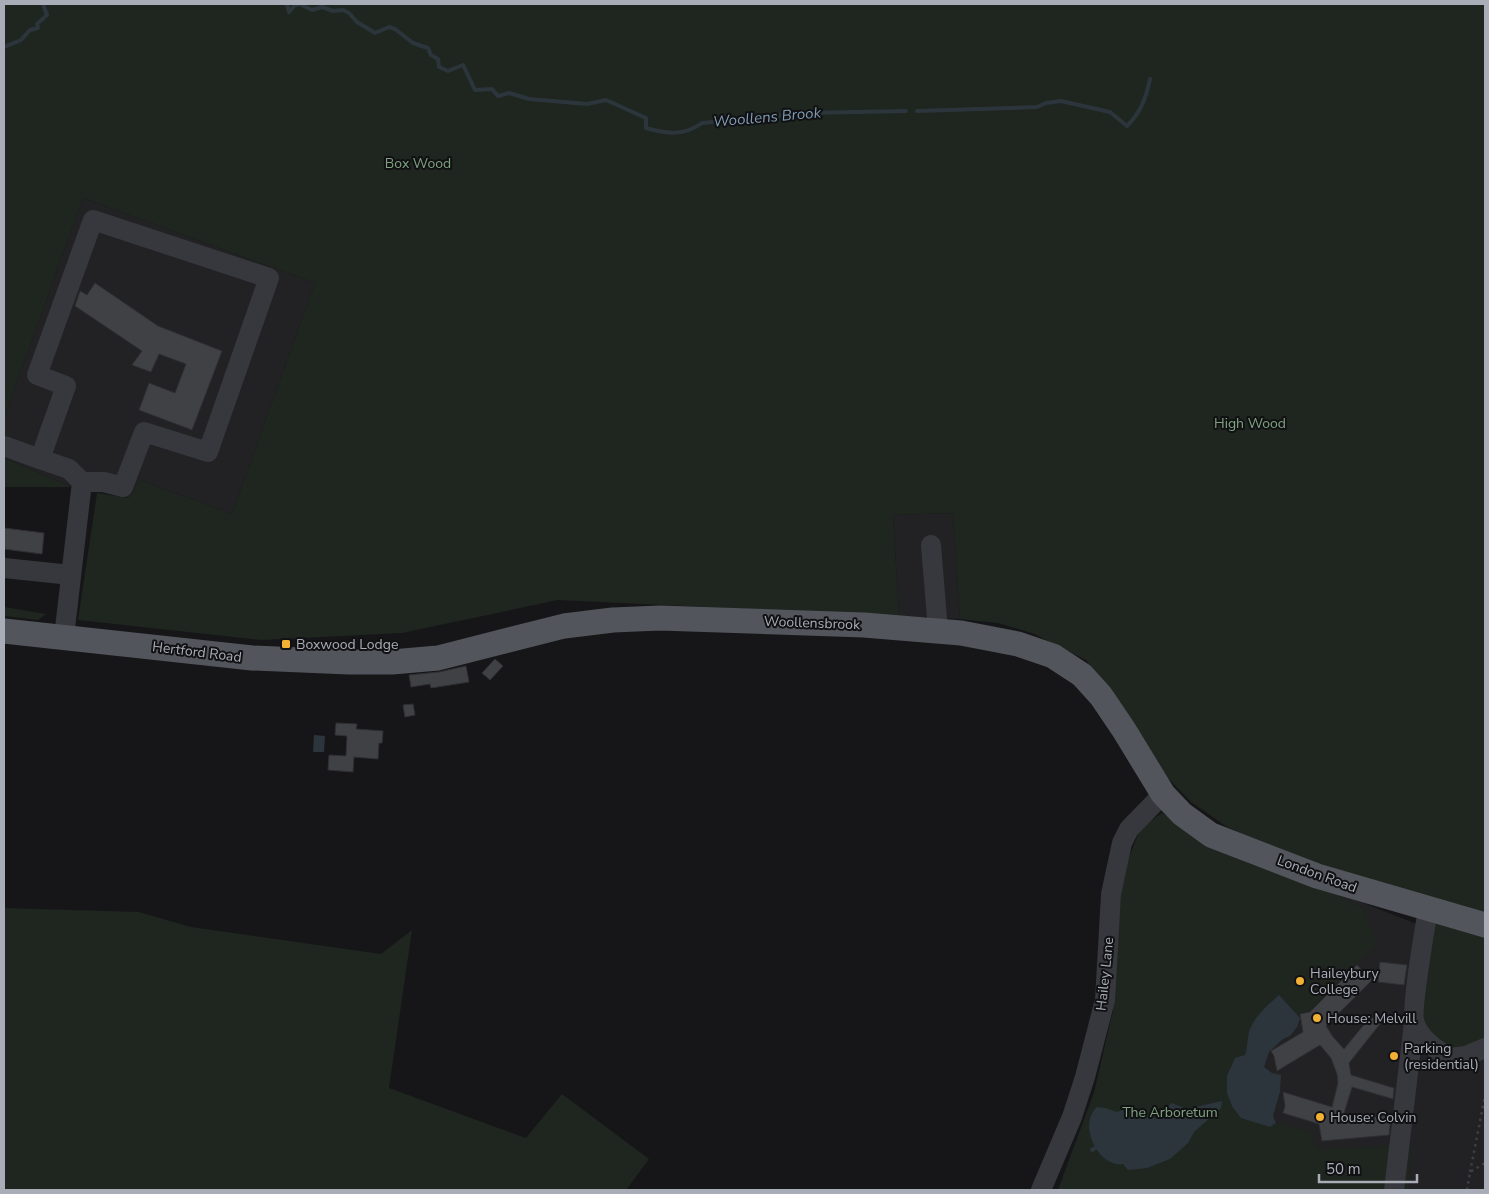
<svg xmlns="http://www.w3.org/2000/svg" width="1489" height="1194" font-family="'Nunito Sans',sans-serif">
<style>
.built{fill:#222225}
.green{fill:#1e261f}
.water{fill:#2c353c}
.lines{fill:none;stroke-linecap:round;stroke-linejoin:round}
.stream{stroke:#2c353c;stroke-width:4}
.building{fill:#404145;stroke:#303034}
.path{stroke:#3d3f44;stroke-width:2.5;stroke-dasharray:2.5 4;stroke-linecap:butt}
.minor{stroke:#37383d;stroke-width:20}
.major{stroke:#53555c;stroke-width:25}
.poi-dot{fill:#f2b134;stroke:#111113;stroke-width:2}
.labels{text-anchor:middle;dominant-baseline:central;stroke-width:4;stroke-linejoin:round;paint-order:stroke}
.park-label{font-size:14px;fill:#7fa381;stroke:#111113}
.street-label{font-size:14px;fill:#a8adb8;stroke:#111113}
.poi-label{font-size:14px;fill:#a8adb8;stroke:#111113;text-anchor:start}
.water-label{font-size:15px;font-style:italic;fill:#7f9bb3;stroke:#111113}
</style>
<rect width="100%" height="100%" fill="#161618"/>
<!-- built -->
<g class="built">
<path d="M 83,198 L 315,283 L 232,514 L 140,480 L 130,498 L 72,487 L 4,458 L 4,418 Z"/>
<path d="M 953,513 L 960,619 L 899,616 L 893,515 Z"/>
<path d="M 1162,813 L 1202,840 L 1251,864 L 1320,886 L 1485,951 L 1485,1190 L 1058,1190 L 1094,1093 L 1113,1011 L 1117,941 Z"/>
</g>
<!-- green -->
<g class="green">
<path d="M 4,4 L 1485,4 L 1485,918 L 1286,854 L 1227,827 L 1191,802 L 1162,772 L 1139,733 L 1086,660 L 1032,633 L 998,623 L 960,619 L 953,513 L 893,515 L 899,616 L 558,600 L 402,633 L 261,640 L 78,620 L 97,493 L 129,498 L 140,480 L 232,514 L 315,283 L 83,198 L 4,418 Z"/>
<path d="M 4,458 L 72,487 L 4,487 Z"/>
<path d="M 4,607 L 46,614 L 38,620 L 4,616 Z"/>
<path d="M 1162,813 L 1202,840 L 1250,864 L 1320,886 L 1363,909 L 1377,944 L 1309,1011 L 1299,1013 C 1303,1037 1278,1037 1269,1052 C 1266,1056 1266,1063 1264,1067 L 1272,1073 L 1281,1075 L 1280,1092 L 1273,1116 L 1276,1123 L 1312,1132 L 1316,1149 L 1411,1145 L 1408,1190 L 1058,1190 L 1094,1093 L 1113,1011 L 1122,875 L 1141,827 Z"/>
<path d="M 4,908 L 139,912 L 191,927 L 381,954 L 412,930 L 389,1088 L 526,1138 L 562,1094 L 649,1159 L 626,1190 L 4,1190 Z"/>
<path d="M 1433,921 L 1485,936 L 1485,1040 L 1465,1050 L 1441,1046 L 1421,1018 Z"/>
</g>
<!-- water -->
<g class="water">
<path d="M 314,735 L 325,736 L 324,752 L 313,752 Z"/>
<path d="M 1279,995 L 1300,1018 L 1297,1027 L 1290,1036 L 1283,1039 L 1269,1052 L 1264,1067 L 1272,1073 L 1281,1075 L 1280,1092 L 1273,1116 L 1276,1123 L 1270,1127 L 1241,1118 L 1232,1106 L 1227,1093 L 1227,1076 L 1235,1058 L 1245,1055 C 1248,1047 1247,1039 1249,1032 C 1254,1016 1268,1005 1279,995 Z"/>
<path d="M 1222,1101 L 1221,1108 L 1194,1132 L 1188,1143 L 1170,1159 L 1147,1168 L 1128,1170 L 1123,1164 C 1099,1168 1077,1125 1097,1107 L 1105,1108 L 1117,1112 C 1136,1104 1141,1113 1157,1119 L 1165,1108 L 1172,1103 L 1186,1109 Z"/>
</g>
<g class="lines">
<!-- stream -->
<g class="stream">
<path d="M 287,4 L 289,12 L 295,5 L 300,4 L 312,10 L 322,7 L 333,11 L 343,10 L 349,13 L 357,22 L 375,33 L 389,27 L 395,29 L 413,43 L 428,48 L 431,55 L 438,59 L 439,67 L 448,71 L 463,65 L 475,90 L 492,89 L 498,96 L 509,93 L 529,99 L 587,104 L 606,100 L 646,118 L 646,128 C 667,134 684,136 702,123 L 804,113 L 906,111"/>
<path d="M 4,47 L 21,40 L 30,30 L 38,28 L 37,24 L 47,15 L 43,4"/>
<path d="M 917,111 L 1037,107 L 1046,103 L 1061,101 L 1110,112 L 1127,126 C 1141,112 1146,98 1150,79"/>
<path d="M 1092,1150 L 1100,1145"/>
</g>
</g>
<!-- building -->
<g class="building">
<path d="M 95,283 L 158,326 L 222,351 L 192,430 L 139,410 L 149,383 L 175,393 L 186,364 L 159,354 L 151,372 L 132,365 L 142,351 L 75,306 L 80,291 L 87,295 Z"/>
<path d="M 4,528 L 44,533 L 42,554 L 4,549 Z"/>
<path d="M 495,659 L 503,666 L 490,680 L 482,673 Z"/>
<path d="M 466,666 L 469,682 L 431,688 L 430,684 L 411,687 L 409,675 L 439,672 Z"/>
<path d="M 413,704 L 415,715 L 405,717 L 403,705 Z"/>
<path d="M 336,723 L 357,724 L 356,729 L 383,731 L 382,743 L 379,743 L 378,759 L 354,757 L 353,772 L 328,770 L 329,755 L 346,756 L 347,736 L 335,735 Z"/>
<path d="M 1380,962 L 1407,965 L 1404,985 L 1378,982 Z"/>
<path d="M 1357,965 L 1372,980 L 1326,1026 L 1333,1037 L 1344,1049 L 1371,1016 L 1380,1024 L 1349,1063 L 1351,1075 L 1394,1088 L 1393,1099 L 1352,1087 L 1342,1120 L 1391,1115 L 1389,1135 L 1322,1141 L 1319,1124 L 1283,1113 L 1285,1106 L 1283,1092 L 1332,1107 L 1338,1083 L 1337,1074 L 1331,1058 L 1320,1045 L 1277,1071 L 1274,1056 L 1271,1051 L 1303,1032 L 1300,1014 L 1310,1012 Z"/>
</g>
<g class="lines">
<!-- path -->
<g class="path">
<path d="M 1470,1172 L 1485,1096"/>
<path d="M 1467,1190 L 1470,1172 L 1485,1163"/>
</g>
<!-- minor -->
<g class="minor">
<path d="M 4,446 L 40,459"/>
<path d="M 931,545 L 938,631"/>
<path d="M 4,568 L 71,575"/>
<path d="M 64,637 L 82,482 L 69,469 L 40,459 L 66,386 L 37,375 L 93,220 L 269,278 L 208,452 L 144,432 L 123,487 L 104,482 L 82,482"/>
<path d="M 1428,909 C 1425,928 1410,1013 1415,1024 C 1422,1041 1436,1049 1450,1058 L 1466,1056 L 1485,1048"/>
<path d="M 1041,1190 L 1072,1117 L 1085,1077 L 1105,1000 L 1111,894 L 1122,843 L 1129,829 L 1163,794"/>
<path d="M 1394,1190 L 1414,1023"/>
</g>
<!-- major -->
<path class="major" d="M 4,631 L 252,658 L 349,662 L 392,662 L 438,658 L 564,626 L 613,620 L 660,618 L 864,625 L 961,633 L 1018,644 L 1053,656 L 1082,675 L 1101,696 L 1124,730 L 1163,794 L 1182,814 L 1211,835 L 1317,876 L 1485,925"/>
</g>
<!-- markers -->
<g class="poi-dot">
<rect x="281" y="639" width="10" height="10" rx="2.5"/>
<circle cx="1300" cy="981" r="5"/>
<circle cx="1317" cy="1018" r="5"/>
<circle cx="1394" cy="1056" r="5"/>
<circle cx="1320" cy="1117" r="5"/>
</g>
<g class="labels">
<!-- park labels -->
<g class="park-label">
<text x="418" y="163">Box Wood</text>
<text x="1250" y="423">High Wood</text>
<text x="1170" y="1112">The Arboretum</text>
</g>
<!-- street labels -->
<g class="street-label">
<text transform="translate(812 623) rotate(2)">Woollensbrook</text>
<text transform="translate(197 652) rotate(7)">Hertford Road</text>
<text transform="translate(1317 874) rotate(20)">London Road</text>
<text transform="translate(1105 974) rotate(-84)">Hailey Lane</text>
</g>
<!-- poi labels -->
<g class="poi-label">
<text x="296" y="644">Boxwood Lodge</text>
<text x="1310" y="973">Haileybury<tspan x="1310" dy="16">College</tspan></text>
<text x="1327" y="1018">House: Melvill</text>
<text x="1404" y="1048">Parking<tspan x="1404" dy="16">(residential)</tspan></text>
<text x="1330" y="1117">House: Colvin</text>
</g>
<!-- water labels -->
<g class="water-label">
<text transform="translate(767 117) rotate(-5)">Woollens Brook</text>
</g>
</g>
<!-- border -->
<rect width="1489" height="1194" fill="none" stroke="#a8adb8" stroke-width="10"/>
<!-- scale -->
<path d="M1319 1174v8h98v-8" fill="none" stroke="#a8adb8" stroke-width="2.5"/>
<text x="1326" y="1174" font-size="15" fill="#a8adb8" stroke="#111113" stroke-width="4" paint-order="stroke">50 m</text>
</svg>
